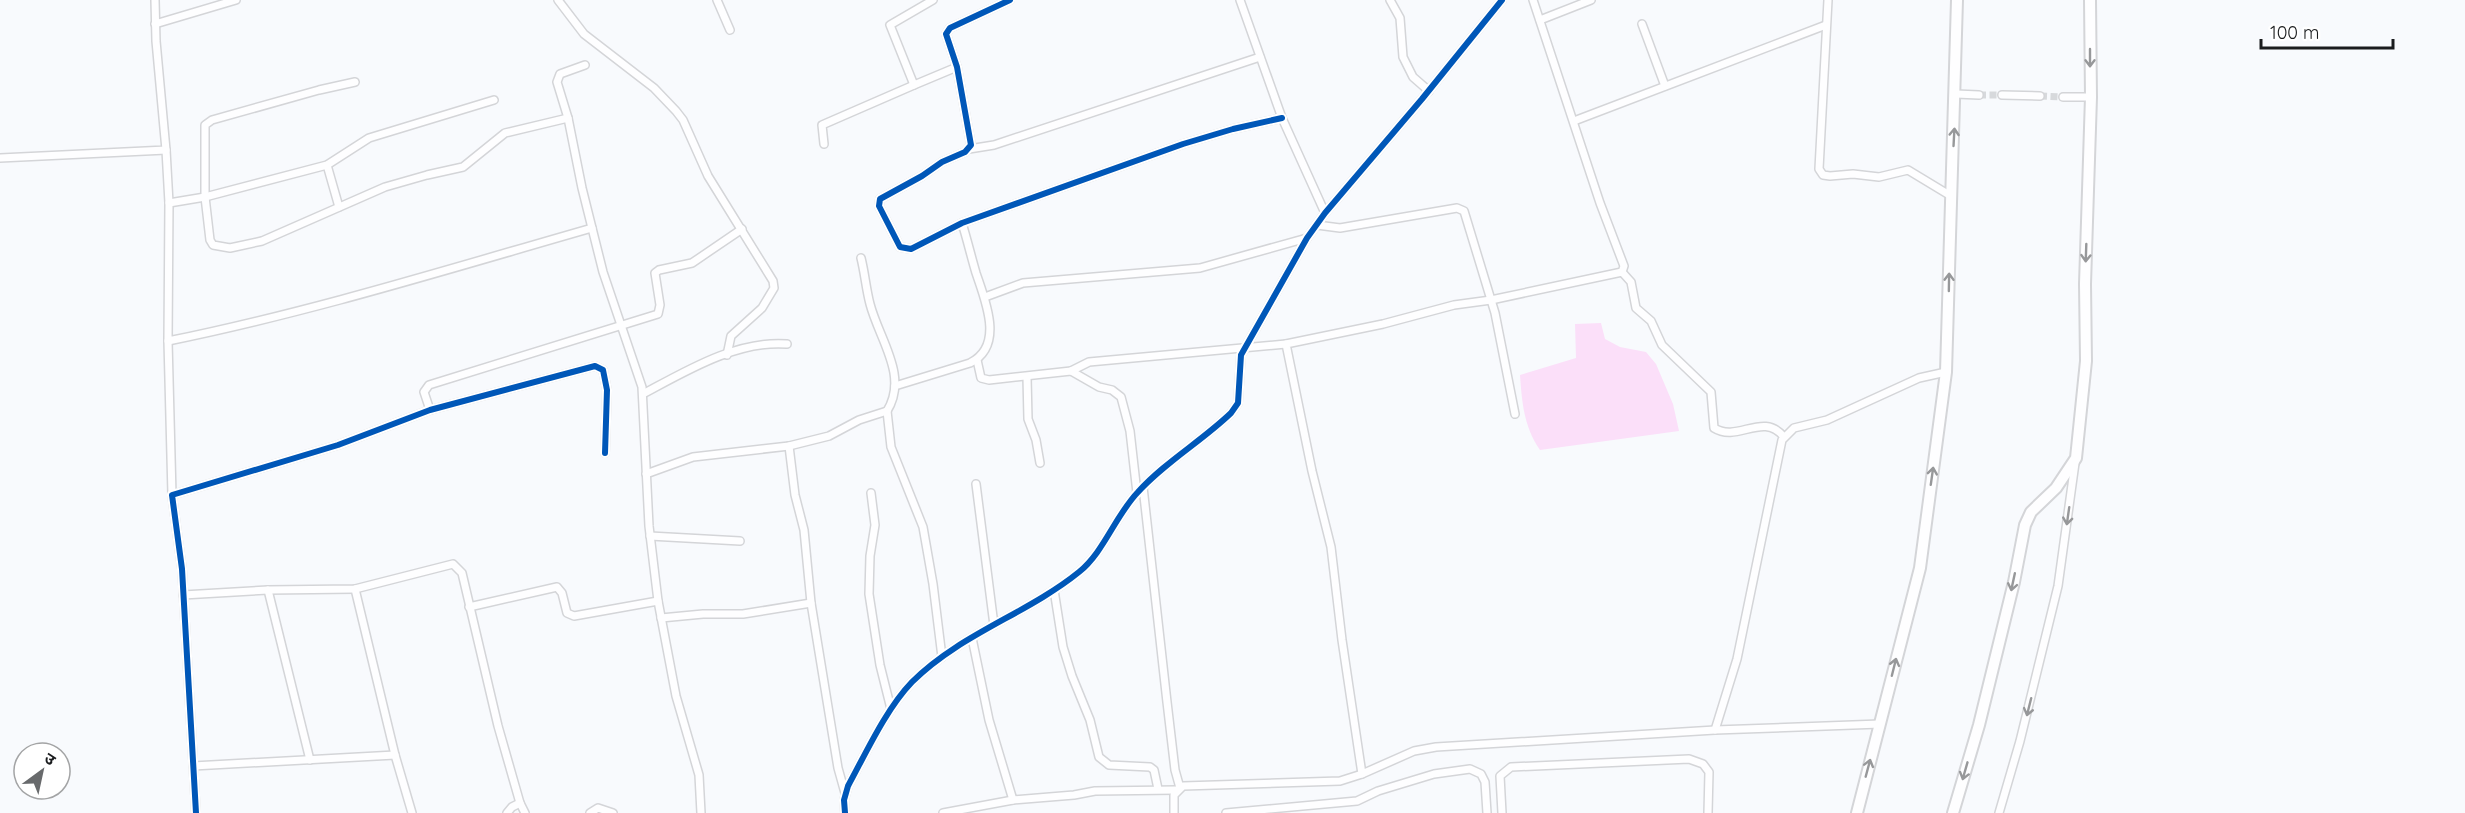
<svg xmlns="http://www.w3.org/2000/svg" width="2465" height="813" font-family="Quicksand,'Noto Sans Devanagari',sans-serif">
<rect width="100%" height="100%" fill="#f8fafd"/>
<path fill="#fbdff9" d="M1601 323 1605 339 1620 347 1646 352 1656 364 1673 404 1679 431 1540 450C1524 427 1522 403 1520 375L1576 358 1575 324Z"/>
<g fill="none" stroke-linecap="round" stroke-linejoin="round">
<g stroke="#d7d9dc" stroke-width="7" stroke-dasharray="7 3.5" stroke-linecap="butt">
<path d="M1979 95H2002"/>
<path d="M2040 96 2063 97"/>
</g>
<defs>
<g id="street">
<path d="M558 0 584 34 654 88 676 111 683 120 708 176 773 281 774 288 762 308 731 336 727 355"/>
<path d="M717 0 730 30"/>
<path d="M933 0 890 25 914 85 957 67"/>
<path d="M1010 0 950 28 946 34 957 67 971 145 965 152 942 162 922 176 880 199 879 206 900 247 911 249 962 223 1183 144 1233 129 1282 118"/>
<path d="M1240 0 1282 118 1325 213"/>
<path d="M1390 0 1400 18 1403 57 1413 77 1429 91"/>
<path d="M1828 0 1819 169 1823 175 1830 176 1853 174 1879 177 1908 170 1951 196"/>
<path d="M1540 20 1591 0"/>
<path d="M155 24 236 0"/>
<path d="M1642 24 1665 86"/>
<path d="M585 65 560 74 557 82 568 118 582 188 603 272 642 387 649 526 658 601 676 696 699 775 701 813"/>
<path d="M355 82 319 90 212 120 205 125V197L210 240 213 245 230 248 262 241 385 187 427 175 463 167 505 133 568 118"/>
<path d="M1956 94 1979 95"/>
<path d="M2002 95 2040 96"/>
<path d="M2063 97H2091"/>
<path d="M1574 121 1826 25"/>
<path d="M824 144 822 125 914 85"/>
<path d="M969 149 994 145 1260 57"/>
<path d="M166 150 169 203 168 341C311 312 452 268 592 228"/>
<path d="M0 158 166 150 156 41 155 0"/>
<path d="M327 165 339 207"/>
<path d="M169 203 205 197 327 165 369 138 494 100"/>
<path d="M1317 225 1340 228 1457 208 1464 211 1495 313 1515 414"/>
<path d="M1622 272 1631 282 1636 308 1651 321 1662 345 1711 392 1714 428C1738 443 1763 411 1784 437"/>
<path d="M985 297 1023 283 1200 268 1307 238"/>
<path d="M168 341 172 495"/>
<path d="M977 360 981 378 989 380 1071 371 1089 362 1286 344"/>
<path d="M1071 371 1099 387 1112 390 1121 397 1130 431 1137 493"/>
<path d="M1027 377 1028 419 1036 440 1040 463"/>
<path d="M895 386 970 363C1005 346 985 300 976 273 971 256 967 239 962 223"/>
<path d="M643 394C686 371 737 340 787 344"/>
<path d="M430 410 424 392 429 385 658 314 660 305 655 273 659 270 692 263 742 229"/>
<path d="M887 411 891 447 923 527 933 584 942 657"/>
<path d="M789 446 795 495 804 530 811 603 838 768 845 793"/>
<path d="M646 474 693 457 789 446 829 436 859 420 887 411C909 376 879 339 870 304 866 289 865 274 861 258"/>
<path d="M976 484 994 625"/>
<path d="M1143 487 1167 702 1175 770 1180 788"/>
<path d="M871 493 875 525 870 556 869 594 880 665 891 709"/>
<path d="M650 536 740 541"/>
<path d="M355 589 395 755 412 813"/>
<path d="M268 590 310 760"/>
<path d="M1054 590 1063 647 1072 676 1090 720 1099 757 1109 765 1150 767 1154 770 1158 789"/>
<path d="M183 595 268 590 355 589 453 564 462 573 498 726 520 803 525 813"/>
<path d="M469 607 557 587 562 593 567 613 574 616 658 601"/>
<path d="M661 618 703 614H743L811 603"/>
<path d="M972 638 989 720 1013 800"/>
<path d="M1715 730 1737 659 1782 440 1794 428 1827 420 1919 378 1946 372"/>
<path d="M193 766 395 755"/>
<path d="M1362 774 1342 640 1331 547 1312 471 1286 344 1383 324 1454 305 1491 300 1622 272 1624 266 1600 203 1533 0"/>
<path d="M196 813 182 569 172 495 338 445 430 410 595 366 603 370 607 390 605 453"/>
<path d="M507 813 512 807 520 803"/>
<path d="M590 813 598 808 613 813"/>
<path d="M845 813 844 800 848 786C866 753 886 709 912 682 960 634 1027 614 1079 572 1104 552 1115 516 1138 492 1165 462 1202 441 1231 413L1238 403 1241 355 1307 238 1325 213 1422 99 1502 0"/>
<path d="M943 813 1013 800 1074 795 1095 791 1177 790"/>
<path d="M1174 813V795L1183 786 1340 781 1362 774 1414 751 1436 747 1715 730 1880 724"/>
<path d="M1226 813 1357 801 1378 791 1434 774 1470 769 1481 774 1485 782 1487 813"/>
<path d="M1502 813 1500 776 1511 767 1689 759 1703 764 1709 772 1708 813"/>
<path d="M1999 813 2020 741 2058 586 2075 463"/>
</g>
<g id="secondary">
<path d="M1857 813 1920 568 1946 372 1957 0"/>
<path d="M1953 813 1979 725 2014 582 2025 525 2031 512 2056 488 2076 458 2086 361 2085 284 2091 97 2090 0"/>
</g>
</defs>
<use href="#street" stroke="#d4d5d8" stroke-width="10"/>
<use href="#secondary" stroke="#d4d5d8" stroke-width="14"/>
<use href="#street" stroke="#fefeff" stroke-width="7"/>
<use href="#secondary" stroke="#fefeff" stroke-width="10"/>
<defs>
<g id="cycleway">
<path d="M1010 0 950 28 946 34 957 67 971 145 965 152 942 162 922 176 880 199 879 206 900 247 911 249 962 223 1183 144 1233 129 1282 118"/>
<path d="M196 813 182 569 172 495 338 445 430 410 595 366 603 370 607 390 605 453"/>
<path d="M845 813 844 800 848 786C866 753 886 709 912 682 960 634 1027 614 1079 572 1104 552 1115 516 1138 492 1165 462 1202 441 1231 413L1238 403 1241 355 1307 238 1325 213 1422 99 1502 0"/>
</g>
</defs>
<use href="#cycleway" stroke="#fff" stroke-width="10"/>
<use href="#cycleway" stroke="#0057b8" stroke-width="6"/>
</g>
<defs><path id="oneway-shaft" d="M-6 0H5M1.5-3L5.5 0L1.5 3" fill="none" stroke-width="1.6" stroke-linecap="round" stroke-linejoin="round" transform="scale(1.5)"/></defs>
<g stroke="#97989a">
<use href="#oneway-shaft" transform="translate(2090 58) rotate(90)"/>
<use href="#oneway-shaft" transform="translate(1954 137) rotate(-87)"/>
<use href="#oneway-shaft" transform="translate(2086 253) rotate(92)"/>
<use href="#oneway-shaft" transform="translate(1949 282) rotate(-89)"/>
<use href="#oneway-shaft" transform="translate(1932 476) rotate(-82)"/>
<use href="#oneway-shaft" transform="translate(2068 516) rotate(98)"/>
<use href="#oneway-shaft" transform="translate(2013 582) rotate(102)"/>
<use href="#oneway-shaft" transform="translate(1894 667) rotate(-76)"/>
<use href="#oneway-shaft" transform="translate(2029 707) rotate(104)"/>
<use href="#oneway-shaft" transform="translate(1868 768) rotate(-75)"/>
<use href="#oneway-shaft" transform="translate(1965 771) rotate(106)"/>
</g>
<g transform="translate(42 771) rotate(33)"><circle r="28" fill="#ffffff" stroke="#a3a4a5" stroke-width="1.5"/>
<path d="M0-4.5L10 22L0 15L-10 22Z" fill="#686a6c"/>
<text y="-9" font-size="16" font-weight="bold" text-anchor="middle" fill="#1a1c1e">उ</text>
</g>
<path d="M2261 39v9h132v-9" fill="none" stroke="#1a1c1e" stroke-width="3"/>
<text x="2270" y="39" font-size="18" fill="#1a1c1e" stroke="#ffffff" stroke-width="4.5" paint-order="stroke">100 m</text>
</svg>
